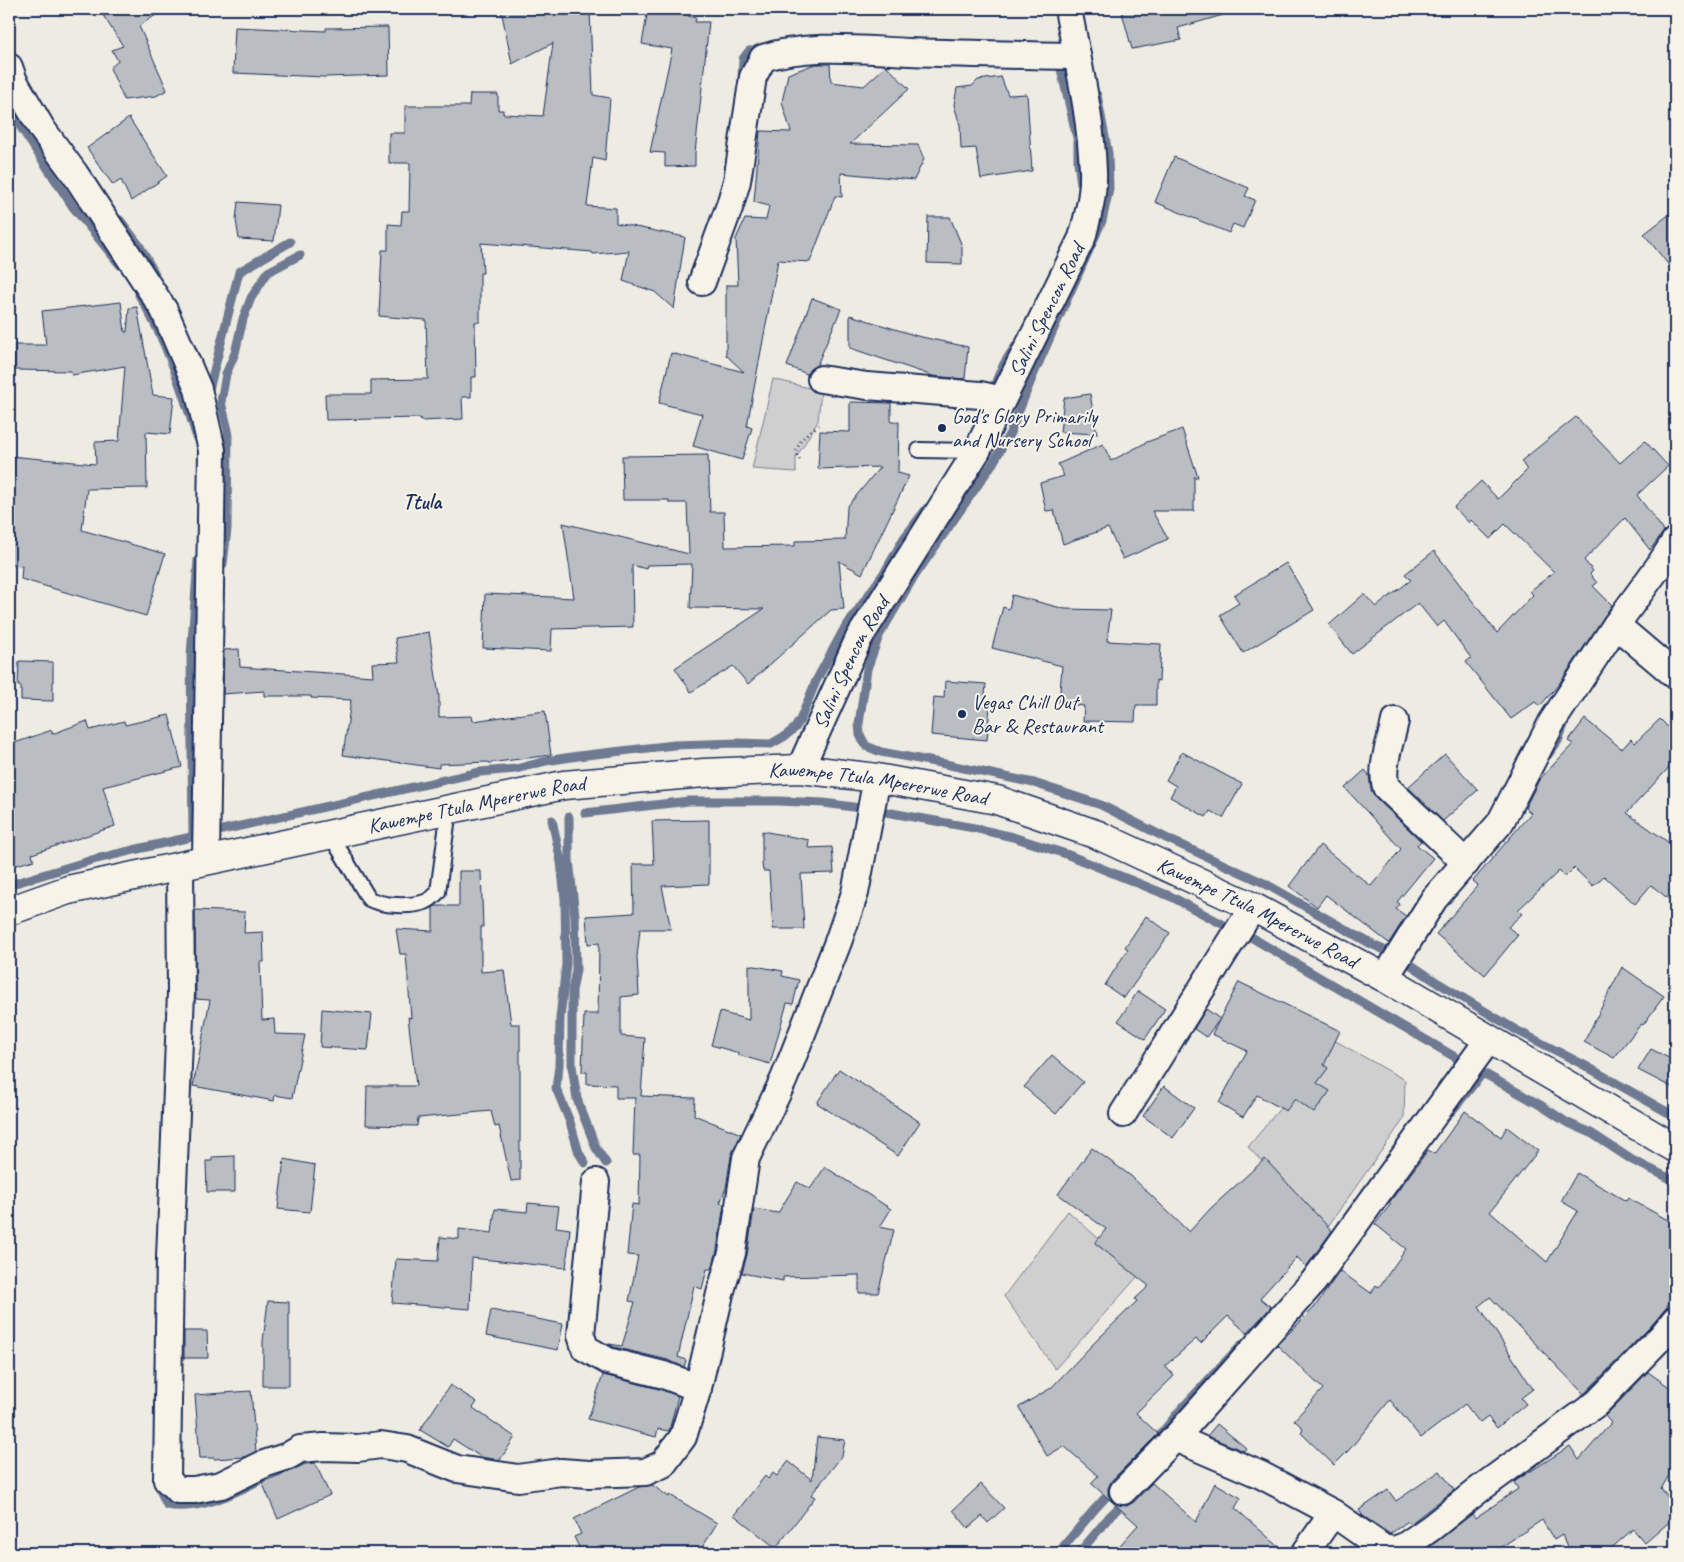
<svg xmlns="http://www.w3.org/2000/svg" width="1684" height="1562" font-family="Caveat,sans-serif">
<rect width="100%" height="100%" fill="#eeebe2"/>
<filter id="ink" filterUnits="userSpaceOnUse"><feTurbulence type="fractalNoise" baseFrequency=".02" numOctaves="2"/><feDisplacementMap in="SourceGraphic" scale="10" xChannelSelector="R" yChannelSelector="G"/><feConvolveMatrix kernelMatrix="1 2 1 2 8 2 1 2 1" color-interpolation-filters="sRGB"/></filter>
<g filter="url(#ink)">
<g fill="#cfcfcf" stroke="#757f96">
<path d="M773 379 821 391 818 421 796 458V472L752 469Z"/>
<path d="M1334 1040 1405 1080 1404 1119 1326 1229 1248 1147 1315 1066Z"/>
<path d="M1068 1211 1139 1275 1055 1369 1004 1296Z"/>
</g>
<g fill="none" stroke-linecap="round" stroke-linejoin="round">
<g stroke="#6e7992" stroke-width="9">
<path d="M9 48 15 64"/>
<path d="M1054 63 1060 65 1078 142V162L1081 184"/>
<path d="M742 79 743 59 749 51 764 50"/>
<path d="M1097 95 1108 153 1109 189 1102 221 1032 378 1010 433 993 463 912 580 879 636 867 669 859 724 860 735 866 746 881 752 945 764 1034 783 1101 805 1168 839 1264 883 1373 945 1391 953 1394 948"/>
<path d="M9 109 73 207 120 265"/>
<path d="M120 220 139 245 155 274"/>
<path d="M139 295C166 339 182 390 197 438"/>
<path d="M209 390 239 272 290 242"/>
<path d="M991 396C998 374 1004 361 1018 343"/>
<path d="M223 564 227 529 228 430 221 402 226 374 235 353 243 319 251 298 268 272 300 255"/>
<path d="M1548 755 1558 741 1564 725"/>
<path d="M585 813 689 801H779L824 803 875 810 974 828 1013 837 1066 854 1172 897 1224 925 1239 930 1460 1060 1542 1106 1566 1122 1591 1133 1632 1160 1675 1181"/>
<path d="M569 817V859L575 916 576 970 572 991V1066L577 1099 596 1148 606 1163"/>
<path d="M552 820 561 862 565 899 566 964 560 1018 559 1066 556 1088 570 1122 579 1153 585 1163"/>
<path d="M193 836 191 655 198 560"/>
<path d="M9 885 92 860 142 848 480 772 516 769 546 761 578 756 674 745 737 743 771 744 785 736 795 728 800 720 816 681 843 631 886 570 904 538 927 508"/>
<path d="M1407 956 1404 960 1435 981 1516 1030 1584 1065 1674 1116"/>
<path d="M1451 1112 1483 1073"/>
<path d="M1150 1447 1182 1408 1241 1345"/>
<path d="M161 1483V1492L167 1505C198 1511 231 1495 258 1481"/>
<path d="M1058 1553 1094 1510 1117 1485"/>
<path d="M1079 1553 1110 1516 1131 1496"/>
</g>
</g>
<g fill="#babdc2" stroke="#1b2f5e">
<path d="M99 9H165L139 26 167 90 156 96 124 100 110 68 118 61 112 50 123 46Z"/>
<path d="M501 9H590L593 95 610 98 605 161 593 158 587 206 616 208V223L685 237 674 309 655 292 623 281 629 251 593 254 592 252 481 243 483 273H480V322H475L476 377H471V397H462L463 419 421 421 420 418 326 420 325 394H371V380L428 379 426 320 379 316 382 250H388V224L401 225 402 211H409L410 163H389V133H405V106H469L470 94H498V110H503V114L543 116 553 43 512 64Z"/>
<path d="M648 9H689L688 16 696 18 695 22H709L695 153V166L665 167V153L650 152 672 49 642 44Z"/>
<path d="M1121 9H1222L1223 15 1178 28 1181 40 1132 49Z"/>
<path d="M235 27 326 31V28L388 27 389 75 324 77 233 73Z"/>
<path d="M815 64H830L831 82 864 86 886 66H887L909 89 850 144 918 145 924 159 914 180 841 173 842 197 835 196 810 262 778 260 747 426 752 428 742 460 693 446 702 414 659 403 671 353 744 372 726 355V285H738L736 239 745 219 766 220 769 206 754 202 760 131 791 132 782 102 788 74Z"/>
<path d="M1001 77 1008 95 1027 94 1032 171 981 179 976 148 961 149 960 125 954 105 957 88 972 86 978 80Z"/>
<path d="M129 118 167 176 131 201 121 180 113 185 87 148Z"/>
<path d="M1174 157 1249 188 1245 196 1255 200 1243 228 1233 224 1229 233 1155 202Z"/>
<path d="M238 202 278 205 274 241 239 239 236 220Z"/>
<path d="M1675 210V273L1644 234Z"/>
<path d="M928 217H950L962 246V264L927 263Z"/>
<path d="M812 298 841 309 817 365 810 369 807 374 787 366Z"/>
<path d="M121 302 125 332H127L129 308 137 307 153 395 174 397 170 434 146 432 147 488 87 489 82 530 165 554 146 616 21 579 22 566 9 565V456L96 464 95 442 119 441 125 366 72 375 71 371 15 370V345H46L42 311Z"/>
<path d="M850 315 917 336 968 347 965 379 933 376 850 348Z"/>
<path d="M1090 394 1097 434 1060 432 1064 398Z"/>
<path d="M850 402 891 403V422H899L898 473 909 476 862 574 839 561 844 609 831 610 748 684 733 666 691 692 675 668 764 609 690 608 692 564 647 565 646 569 632 565 633 627 552 629 551 651 483 648 485 594 574 598 563 523 689 554 687 503H669V500H623L622 456 708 455 710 512H724L725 547 795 546V541L845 540 847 507 880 467 818 469 820 431 850 432Z"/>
<path d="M1576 417 1620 463 1645 441 1668 466 1637 495 1664 531 1650 550 1625 518 1584 560 1593 571 1590 574 1597 583 1593 586 1612 605 1559 684 1540 706 1535 702 1511 719 1466 662 1471 658 1444 621 1437 627 1418 603 1352 654 1329 625 1364 594 1376 607 1411 580 1405 574 1434 551 1497 633 1533 595 1530 591 1554 572 1505 524 1490 539 1471 520 1469 523 1454 507 1481 481 1498 499 1527 470 1521 461Z"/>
<path d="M1182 429 1198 477H1194V511H1152L1168 539 1123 559 1108 528 1063 544 1054 510 1046 511 1040 483 1064 476 1058 464 1103 444 1111 461 1147 442Z"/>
<path d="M1286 563 1314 610 1243 653 1220 615 1239 603 1234 595Z"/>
<path d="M1012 595 1065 609 1111 610 1107 641 1161 644 1159 681 1156 680V705H1136L1135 722 1083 721 1084 706 1059 704 1062 666 992 648 1003 607 1009 609Z"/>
<path d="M429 632 439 696V717L472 716 473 721 545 711 551 755 489 763 488 762 439 764V768L343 755 351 700 311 698V696H264V691L223 694 224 650 239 649 240 667 373 676 372 663 399 662 395 638Z"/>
<path d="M19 661 53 662V701L21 700V686H18Z"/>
<path d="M945 681 986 684 984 706H990L987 740 931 735 934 697 944 698Z"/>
<path d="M169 715 182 767 103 787 115 826 32 854 34 860 9 867V745L52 730V734L87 721 90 730 124 721 125 725Z"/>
<path d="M1585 719 1622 749 1631 739 1635 743 1660 719 1675 734V761L1627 813 1675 847V904L1651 885 1635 904 1604 876 1593 886 1574 868 1565 877 1559 871 1518 910 1522 914 1508 927 1518 935 1485 975 1436 934 1478 885 1473 881 1531 813 1525 808 1539 780 1573 744 1568 741Z"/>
<path d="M1182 752 1242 784 1223 818 1210 811 1206 817 1170 797 1176 786 1166 780Z"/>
<path d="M1445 754 1478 790 1443 821 1408 787Z"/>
<path d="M1365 770 1369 775 1371 790 1375 797 1421 841 1417 845 1433 858 1397 902 1400 904 1396 909 1406 916 1389 943 1326 895 1317 907 1289 886 1320 845 1371 886 1401 849 1345 788Z"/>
<path d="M709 820V884L662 886 671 929H640L637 957 639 995 621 997V1036L645 1038 641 1096 695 1098 694 1115 741 1134 731 1156 726 1188 720 1203 724 1204 717 1250 712 1269H707L702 1289 694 1286 678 1357 686 1360 684 1367 668 1360 614 1347 609 1344 622 1346 635 1302 629 1301 638 1256 627 1255 632 1204 639 1205 640 1155H633L635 1098H616V1085L587 1084V1072H582L584 1014H598L599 943 588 944 586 916 634 913 633 864H654L652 821Z"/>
<path d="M762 831 809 840 808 848 832 847 834 873 801 874 804 929H773L769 871H763L762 864Z"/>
<path d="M459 871H481L483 927H481V972L504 970 511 1024H520V1180L511 1181 499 1126 495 1127 491 1111 418 1118 417 1126 366 1125 367 1086H416L408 1017 411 1018 406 954H400L396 929 433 931V908L435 906H459Z"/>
<path d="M195 910 245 912 244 933 263 932 264 962H260L262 1020 274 1019 275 1034 305 1035 292 1098 275 1095 274 1101 193 1086 210 1000 196 999Z"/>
<path d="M1146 916 1170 933 1124 998 1105 985 1128 949 1125 947Z"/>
<path d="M749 965 783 971 782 976 799 980 793 1004 787 1003 770 1064 738 1055 739 1053 711 1045 720 1012 749 1020Z"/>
<path d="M1622 967 1664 996 1643 1025 1641 1024 1614 1058 1584 1042Z"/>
<path d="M1239 982 1340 1031 1324 1065 1328 1068 1317 1083 1330 1091 1314 1113 1295 1099 1286 1111 1257 1095 1243 1117 1219 1103 1247 1051 1212 1034Z"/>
<path d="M1138 991 1165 1009 1145 1039 1118 1021Z"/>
<path d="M322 1009 372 1014 368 1050 320 1047Z"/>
<path d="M1206 1009 1220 1019 1206 1037 1194 1029Z"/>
<path d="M1651 1049 1675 1061V1089L1638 1070Z"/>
<path d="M1052 1055 1083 1082 1056 1114 1024 1087Z"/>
<path d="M839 1069 920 1122 898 1156 817 1103Z"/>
<path d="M1164 1086 1194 1108 1173 1138 1143 1116Z"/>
<path d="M1465 1111 1501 1137 1507 1127 1538 1151 1490 1212 1547 1262 1578 1211 1561 1201 1577 1173 1626 1201 1628 1198 1675 1224V1288L1666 1309 1651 1326 1584 1394 1490 1297 1479 1306 1533 1389 1521 1398 1526 1404 1497 1428 1488 1417 1480 1423 1465 1404 1421 1438 1390 1400 1349 1450 1334 1465 1301 1433 1303 1428 1294 1420 1323 1389 1277 1345 1314 1308 1340 1271 1371 1293 1376 1285 1379 1287 1406 1249 1375 1224 1391 1204 1389 1203 1428 1150 1434 1154Z"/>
<path d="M1092 1148 1131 1176 1189 1232 1211 1208 1265 1159 1332 1231 1306 1267 1297 1257 1260 1298 1271 1307 1247 1333 1228 1316 1201 1343 1196 1339 1165 1366 1174 1376 1136 1413 1158 1434 1112 1480 1108 1488V1495L1112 1501 1119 1505 1127 1506 1134 1502 1152 1483 1196 1522 1215 1483 1241 1498 1235 1508 1286 1553H1113L1138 1525 1091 1483 1098 1476 1064 1446 1047 1456 1019 1407 1051 1388 1092 1345 1137 1301 1135 1299 1149 1286 1095 1243 1106 1229 1058 1194Z"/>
<path d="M235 1156V1192H207L206 1161H212V1157Z"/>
<path d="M284 1159 315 1165 310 1212 278 1209Z"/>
<path d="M825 1167 891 1209 880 1227 894 1230 878 1293H859V1275L783 1277V1281L742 1273 747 1255 754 1209 778 1213 797 1182 810 1189Z"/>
<path d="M528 1203 559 1206 556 1227 570 1229 566 1268 472 1258 470 1309 392 1303 396 1259 438 1261 440 1237 459 1239V1229L492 1233 495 1209 527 1212Z"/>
<path d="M268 1301 289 1302V1386H263V1341Z"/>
<path d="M491 1310 563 1324 558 1350 486 1336Z"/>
<path d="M184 1331H207L208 1358H184Z"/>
<path d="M1648 1372 1675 1391V1465L1661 1489 1675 1505V1517L1645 1543 1633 1529 1606 1553H1570L1562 1535 1554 1540 1542 1520 1492 1553H1435L1431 1546 1472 1514 1475 1518 1518 1489 1514 1482 1520 1478 1570 1446 1579 1460 1611 1423 1605 1416Z"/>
<path d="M603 1375 659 1389 678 1396 669 1431 658 1429 656 1437 588 1419Z"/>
<path d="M450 1385 477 1402 473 1408 515 1437 500 1460 481 1457 453 1439 448 1447 420 1430Z"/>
<path d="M251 1391 256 1451 244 1457 214 1459V1458H200L195 1395Z"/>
<path d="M1217 1424 1246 1448 1244 1451 1207 1436Z"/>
<path d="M817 1437 845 1440 842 1456 811 1495 815 1497 776 1548 734 1515 765 1476 768 1479 773 1473 777 1476 788 1461 812 1480Z"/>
<path d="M315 1463 330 1495 278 1519 262 1482 293 1470 305 1464Z"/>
<path d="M1440 1471 1454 1490 1410 1524 1408 1521 1390 1534 1363 1516 1359 1510 1388 1490 1396 1501Z"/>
<path d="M981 1484 1004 1508 988 1523 982 1516 968 1528 953 1510Z"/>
<path d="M652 1485 669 1497 670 1495 717 1523 699 1553H582L574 1537 581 1534 574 1519 639 1487Z"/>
</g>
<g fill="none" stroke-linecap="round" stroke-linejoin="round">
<defs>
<g id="lane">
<path d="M919 450 977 451"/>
<path d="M330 834 369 899C383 906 410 907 425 902 431 900 434 896 438 892L449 809"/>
</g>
<g id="street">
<path d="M9 67 14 81 42 129 75 174 164 310 198 389 212 450 206 861"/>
<path d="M702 282 730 205 737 181 753 77 763 58C809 43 862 50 910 52 966 54 1021 55 1077 56"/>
<path d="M821 379 867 386 980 395 1002 400"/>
<path d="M1616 625 1675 675"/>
<path d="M1395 721C1391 741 1380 767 1386 787L1466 863"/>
<path id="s1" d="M800 769 859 638 977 451 1082 238C1088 216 1094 194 1093 171 1091 116 1078 62 1068 9"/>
<path d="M180 866 181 993 170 1257 167 1480 178 1490H194L221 1485 264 1464 288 1456 300 1449 324 1447 358 1448 381 1445 407 1449 457 1469 518 1478 561 1472 589 1474 645 1472 663 1464 683 1437 698 1388 720 1294 732 1253 746 1158 784 1079 838 942 855 893 877 778"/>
<path d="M1385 978 1434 899 1500 823 1552 722 1616 625 1659 566 1675 541"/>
<path d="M1123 1114 1253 907"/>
<path d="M596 1182 581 1335 585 1348 608 1361 664 1375 698 1388"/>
<path d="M1175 1438 1261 1475 1333 1513 1383 1548 1394 1550 1405 1546 1432 1527 1481 1488 1597 1403 1662 1336 1675 1320"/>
<path d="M1123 1491 1175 1438 1314 1281 1489 1039"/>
<path d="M1305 1553 1333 1513"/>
</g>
<g id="secondary">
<path id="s2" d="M9 911 68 890 564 785 704 773 800 769 877 778 997 800 1098 835 1253 907 1385 978 1675 1148"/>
</g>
</defs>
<use href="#lane" stroke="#1b2f5e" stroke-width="18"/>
<use href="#street" stroke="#1b2f5e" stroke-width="30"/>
<use href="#secondary" stroke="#1b2f5e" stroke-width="31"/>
<path stroke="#1b2f5e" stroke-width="3" stroke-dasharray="1 4" stroke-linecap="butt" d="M800 460 796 454C799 439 807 433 819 425"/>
<use href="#lane" stroke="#f7f3e8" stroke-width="14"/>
<use href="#street" stroke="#f7f3e8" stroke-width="26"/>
<use href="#secondary" stroke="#f7f3e8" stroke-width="28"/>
</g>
</g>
<g fill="#1b2f5e" stroke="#f7f3e8" stroke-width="2">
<circle cx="942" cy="428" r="5"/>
<circle cx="962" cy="714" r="5"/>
</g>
<g text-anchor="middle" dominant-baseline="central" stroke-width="4" stroke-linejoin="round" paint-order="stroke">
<g font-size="21" fill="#1b2f5e" stroke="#f7f3e8">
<text stroke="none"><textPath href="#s1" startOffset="522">Salini Spencon Road</textPath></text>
<text stroke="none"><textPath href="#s1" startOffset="118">Salini Spencon Road</textPath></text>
<text stroke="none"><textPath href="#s2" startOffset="885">Kawempe Ttula Mpererwe Road</textPath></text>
<text stroke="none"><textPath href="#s2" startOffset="480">Kawempe Ttula Mpererwe Road</textPath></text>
<text stroke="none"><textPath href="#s2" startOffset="1290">Kawempe Ttula Mpererwe Road</textPath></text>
</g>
<g font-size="21" fill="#1b2f5e" stroke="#f7f3e8" text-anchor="start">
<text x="952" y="416">God's Glory Primarily<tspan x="952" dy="24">and Nursery School</tspan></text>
<text x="972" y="702">Vegas Chill Out<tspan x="972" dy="24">Bar &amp; Restaurant</tspan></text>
</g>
<g font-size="22" font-weight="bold" fill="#1b2f5e" stroke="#f7f3e8">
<text x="422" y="502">Ttula</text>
</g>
</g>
<rect width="1684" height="1562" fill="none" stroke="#f7f3e8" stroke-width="30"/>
<rect x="15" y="15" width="1654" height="1532" fill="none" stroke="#1b2f5e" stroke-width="2" filter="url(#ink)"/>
</svg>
